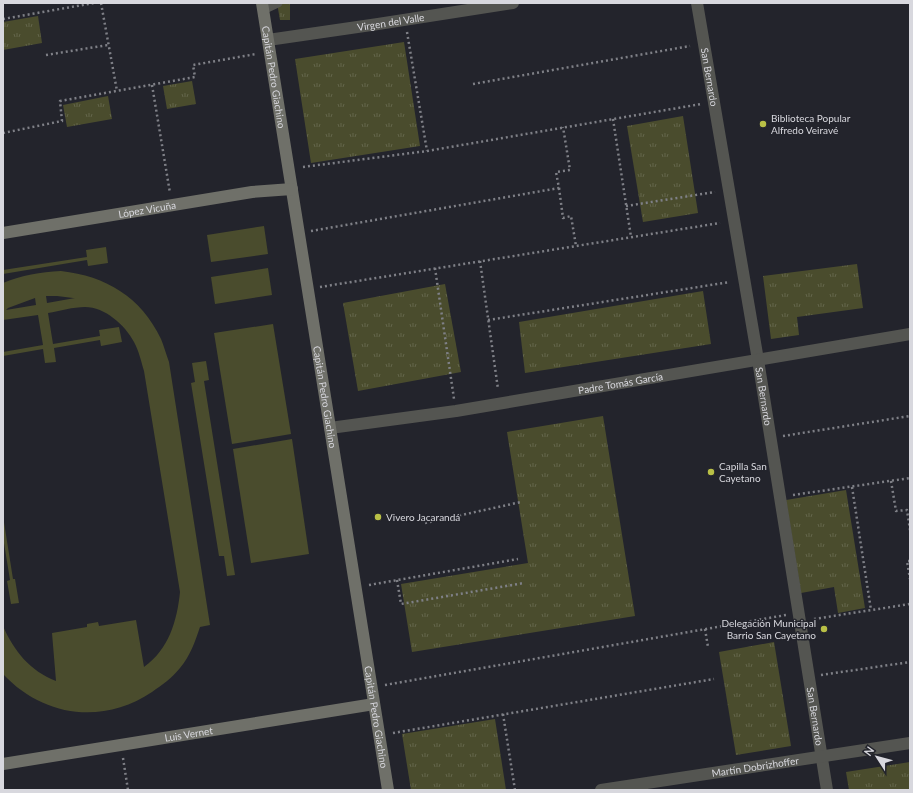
<svg xmlns="http://www.w3.org/2000/svg" width="913" height="793" font-family="Lato,sans-serif">
<defs>
<pattern id="park-tufts" width="24" height="20" patternUnits="userSpaceOnUse"><rect width="24" height="20" fill="#4a4c2d"/><path d="M3 7l-1-3M5 7V3M7 7l1-3M15 17l-1-3M17 17v-4M19 17l1-3" fill="none" stroke="#63654b"/></pattern>
</defs>
<rect width="100%" height="100%" fill="#23242c"/>
<g fill="#4a4c2d" fill-rule="evenodd">
<path d="M264 226 268 254 211 262 207 235Z"/>
<path d="M106 247 108 263 88 266 87 260 3 274V270L87 257 86 250Z"/>
<path d="M268 268 272 295 215 304 211 277Z"/>
<path d="M61 271C106 276 141 297 161 339 164 346 166 354 169 362L210 625 200 627C195 642 190 656 180 668 172 678 162 685 152 692 103 725 43 717 3 674V626C14 651 30 671 56 681L52 633 87 627V624L98 622 99 626 136 620 144 667C169 649 177 621 180 592L144 371C141 361 139 351 134 342 125 325 105 307 85 307 73 307 60 311 48 313L53 344 100 336 99 330 119 327 122 342 101 346 100 340 54 348 56 362 45 363 43 349 3 356V352L43 345 38 315 3 320V283C22 275 40 272 61 271ZM57 296 73 298H75L47 303 46 296ZM35 298 36 305 6 310 8 308Z"/>
<path d="M273 324 291 434 232 444 214 333Z"/>
<path d="M206 361 209 380 204 381 235 575 227 576 224 556H219L191 383 195 382 192 363Z"/>
<path d="M292 439 309 554 251 563 233 449Z"/>
<path d="M3 516 13 579H15L19 603 11 604 7 581 10 580 3 537Z"/>
</g>
<g fill="url(#park-tufts)">
<path d="M277 3H296L290 4V20H280Z"/>
<path d="M38 16 42 43 3 50V22Z"/>
<path d="M404 42 420 146 311 163 295 59Z"/>
<path d="M192 81 196 104 167 109 163 86Z"/>
<path d="M108 96 112 119 67 127 63 105Z"/>
<path d="M683 116 698 213 643 222 627 126Z"/>
<path d="M857 264 863 308 797 317 799 335 771 339 763 276Z"/>
<path d="M445 284 461 372 358 391 343 303Z"/>
<path d="M703 291 711 344 525 373 519 322Z"/>
<path d="M603 416 635 616 412 652 401 584 528 563 507 432Z"/>
<path d="M846 490 865 608 838 613 834 587 801 593 786 500Z"/>
<path d="M774 642 791 746 736 755 719 652Z"/>
<path d="M495 719 506 790H411L402 734Z"/>
<path d="M910 762V790H849L846 772Z"/>
</g>
<g fill="none" stroke-linecap="round" stroke-linejoin="round">
<g stroke="#7f8087" stroke-width="2.5" stroke-dasharray="2 3" stroke-linecap="butt">
<path d="M101 3 117 91"/>
<path d="M3 19 94 3"/>
<path d="M407 32 427 151"/>
<path d="M46 55 108 45"/>
<path d="M473 84 690 46"/>
<path d="M152 85 170 193"/>
<path d="M613 119 631 237"/>
<path d="M3 133 62 121 60 101 195 77 193 65 256 54"/>
<path d="M303 167 427 151 701 104"/>
<path d="M559 188 563 218 571 216 576 246"/>
<path d="M626 206 715 192"/>
<path d="M311 231 559 188 556 172 570 170 563 127"/>
<path d="M480 261 498 389"/>
<path d="M435 268 454 399"/>
<path d="M320 287 720 223"/>
<path d="M488 320 730 282"/>
<path d="M783 436 910 416"/>
<path d="M891 481 896 511 907 510 910 530"/>
<path d="M852 487 871 610"/>
<path d="M793 495 910 478"/>
<path d="M425 523 521 502"/>
<path d="M910 561H907L910 579"/>
<path d="M397 580 401 604 524 583"/>
<path d="M369 585 518 559"/>
<path d="M814 619 910 604"/>
<path d="M705 629 708 647"/>
<path d="M821 675 910 662"/>
<path d="M385 685 786 615"/>
<path d="M503 714 515 790"/>
<path d="M393 733 714 679"/>
<path d="M123 758 128 790"/>
</g>
<path stroke="#545551" stroke-width="9" d="M263 10 278 3"/>
<g stroke="#545551" stroke-width="12">
<path id="s1" d="M697 3 758 360 827 790"/>
<path id="s2" d="M268 40 378 24 513 3"/>
<path id="s3" d="M330 428 456 411 910 334"/>
<path id="s4" d="M601 790 910 743"/>
</g>
<g stroke="#6f7069" stroke-width="12">
<path id="s5" d="M262 3 388 790"/>
<path id="s6" d="M3 233 252 192 292 189"/>
<path id="s7" d="M3 764 374 704"/>
</g>
</g>
<g fill="#b9c046" stroke="#23242c" stroke-width="1.5">
<circle cx="763" cy="124" r="4"/>
<circle cx="711" cy="472" r="4"/>
<circle cx="378" cy="517" r="4"/>
<circle cx="824" cy="629" r="4"/>
</g>
<g text-anchor="middle" dominant-baseline="central" stroke-width="3" stroke-linejoin="round" paint-order="stroke">
<g font-size="10" fill="#d8d8de" stroke="#23242c">
<text stroke="none"><textPath href="#s2" startOffset="124">Virgen del Valle</textPath></text>
<text stroke="none"><textPath href="#s5" startOffset="75">Capitán Pedro Giachino</textPath></text>
<text stroke="none"><textPath href="#s1" startOffset="75">San Bernardo</textPath></text>
<text stroke="none"><textPath href="#s6" startOffset="146">López Vicuña</textPath></text>
<text stroke="none"><textPath href="#s3" startOffset="294">Padre Tomás García</textPath></text>
<text stroke="none"><textPath href="#s1" startOffset="399">San Bernardo</textPath></text>
<text stroke="none"><textPath href="#s5" startOffset="399">Capitán Pedro Giachino</textPath></text>
<text stroke="none"><textPath href="#s5" startOffset="723">Capitán Pedro Giachino</textPath></text>
<text stroke="none"><textPath href="#s1" startOffset="723">San Bernardo</textPath></text>
<text stroke="none"><textPath href="#s7" startOffset="188">Luis Vernet</textPath></text>
<text stroke="none"><textPath href="#s4" startOffset="156">Martín Dobrizhoffer</textPath></text>
</g>
<g font-size="10" fill="#d8d8de" stroke="#23242c" text-anchor="start">
<text x="771" y="118">Biblioteca Popular<tspan x="771" dy="12">Alfredo Veiravé</tspan></text>
<text x="719" y="466">Capilla San<tspan x="719" dy="12">Cayetano</tspan></text>
<text x="386" y="517">Vivero Jacarandá</text>
<text x="816" y="623" text-anchor="end">Delegación Municipal<tspan x="816" dy="12">Barrio San Cayetano</tspan></text>
</g>
</g>
<rect width="913" height="793" fill="none" stroke="#d8d8de" stroke-width="8"/>
<g transform="translate(877 757) rotate(306)" stroke="#23242c" stroke-width="3" paint-order="stroke">
<path d="M0-3L7 15L0 10L-7 15Z" fill="#d8d8de"/>
<text y="-6" font-size="11" font-weight="bold" text-anchor="middle" fill="#d8d8de">N</text>
</g>
</svg>
